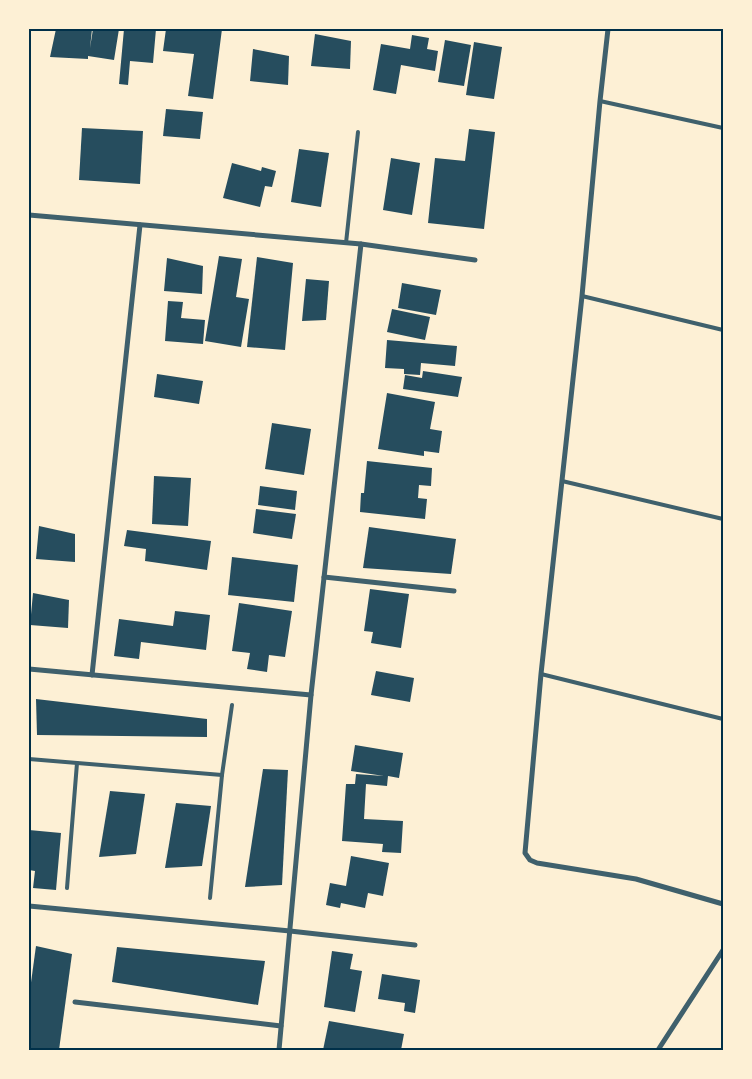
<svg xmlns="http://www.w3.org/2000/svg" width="752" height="1079" font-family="Lora,serif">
<rect width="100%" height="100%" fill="#fdf0d5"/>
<g fill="#264d5e">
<path d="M56 29H92L90 48 93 29H119L114 60 88 56V59L50 57Z"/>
<path d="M124 29H156L153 63 130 61 128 85 119 84Z"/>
<path d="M166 29H222L213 99 188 96 194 54 163 51Z"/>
<path d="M315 34 351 41 350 69 311 66Z"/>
<path d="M412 35 429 38 427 49 438 51 435 71 401 65 396 94 373 90 381 44 410 49Z"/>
<path d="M445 40 471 45 464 86 438 82Z"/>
<path d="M474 42 502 47 494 99 466 95Z"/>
<path d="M253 49 289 56 288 85 250 81Z"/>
<path d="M166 109 203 112 200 139 163 136Z"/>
<path d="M82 128 143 131 140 184 79 180Z"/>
<path d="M469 129 495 132 484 229 428 223 435 158 465 161Z"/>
<path d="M299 149 329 153 321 207 291 202Z"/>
<path d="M391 158 420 163 412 215 383 210Z"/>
<path d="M232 163 261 171 262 167 276 171 272 187 265 186 260 207 223 198Z"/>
<path d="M219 256 242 259 236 297 249 299 241 347 205 341Z"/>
<path d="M257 257 293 263 285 350 247 347Z"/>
<path d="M167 258 203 266 202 294 164 291Z"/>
<path d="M306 279 329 281 326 320 302 321Z"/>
<path d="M402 283 441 290 436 315 398 308Z"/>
<path d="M168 301 183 302 181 318 205 320 203 344 165 341Z"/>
<path d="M392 309 430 317 425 340 387 332Z"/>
<path d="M387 340 457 346 455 366 421 363 420 375 404 374V369L385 368Z"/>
<path d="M423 371 462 377 458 397 403 389 405 375 422 378Z"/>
<path d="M157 374 203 381 199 404 154 397Z"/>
<path d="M387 393 435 402 430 429 442 431 439 453 424 451V456L378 449Z"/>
<path d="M272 423 311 429 304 475 265 469Z"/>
<path d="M367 461 432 468 431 486 419 485 418 498 427 499 425 519 360 512 361 493H364Z"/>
<path d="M154 476 191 478 188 526 152 524Z"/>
<path d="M260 486 297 491 295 510 258 505Z"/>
<path d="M256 509 296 514 292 539 253 533Z"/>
<path d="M39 526 75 534V562L36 559Z"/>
<path d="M369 527 456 539 451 574 363 568Z"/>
<path d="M127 530 211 541 207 570 145 561 146 549 124 546Z"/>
<path d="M232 557 298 565 294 602 228 595Z"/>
<path d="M370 589 409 594 401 648 371 643 373 632 364 631Z"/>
<path d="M33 593 69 600 68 628 30 625Z"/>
<path d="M239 603 292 611 285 657 269 655 267 672 247 669 250 653 232 651Z"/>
<path d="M175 611 210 615 206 650 141 642 139 659 114 656 119 619 173 626Z"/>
<path d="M376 671 414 678 410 702 371 695Z"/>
<path d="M36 699 207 719V737L37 735Z"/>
<path d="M355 745 403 753 399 778 388 776 387 786 366 784 364 819 403 821 401 853 382 852 383 844 342 841 346 784H355L356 774 384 776 351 771Z"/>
<path d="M263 769 288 770 282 885 245 887Z"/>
<path d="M110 791 145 794 136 854 99 857Z"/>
<path d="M176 803 211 806 202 866 165 868Z"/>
<path d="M29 830 61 833 56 890 33 888 35 871 29 870Z"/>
<path d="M351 856 389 863 383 896 368 893 365 908 341 903 340 908 326 905 330 883 346 886Z"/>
<path d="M36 946 72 954 59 1050H29V997Z"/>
<path d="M117 947 265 961 258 1005 112 982Z"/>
<path d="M332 951 353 954 350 969 362 971 355 1012 324 1007Z"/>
<path d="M382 974 420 980 415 1013 404 1011 405 1003 378 999Z"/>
<path d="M329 1021 404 1034 401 1050H323Z"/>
</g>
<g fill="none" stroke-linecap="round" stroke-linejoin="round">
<g stroke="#3f606c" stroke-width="4">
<path d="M600 101 723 128"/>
<path d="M346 243 358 132"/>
<path d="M582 296 723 330"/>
<path d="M562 481 723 519"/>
<path d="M541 674 723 719"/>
<path d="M29 759 222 775"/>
<path d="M67 888 77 763"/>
<path d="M210 898 222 775 232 705"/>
</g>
<g stroke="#3f606c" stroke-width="5">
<path d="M608 29 600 101 582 296 541 674 525 853 530 860 537 863 636 879 723 904"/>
<path d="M29 215 361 244 475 260"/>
<path d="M324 577 454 591"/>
<path d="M29 669 311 695"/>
<path d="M92 675 140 225"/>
<path d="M29 906 290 931 415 945"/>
<path d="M75 1002 281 1026"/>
<path d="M279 1050 311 695 361 244"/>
<path d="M658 1050 723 950"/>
</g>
</g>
<rect width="752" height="1079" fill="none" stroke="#fdf0d5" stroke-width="60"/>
<rect x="30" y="30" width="692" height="1019" fill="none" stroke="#003049" stroke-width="2"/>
</svg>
